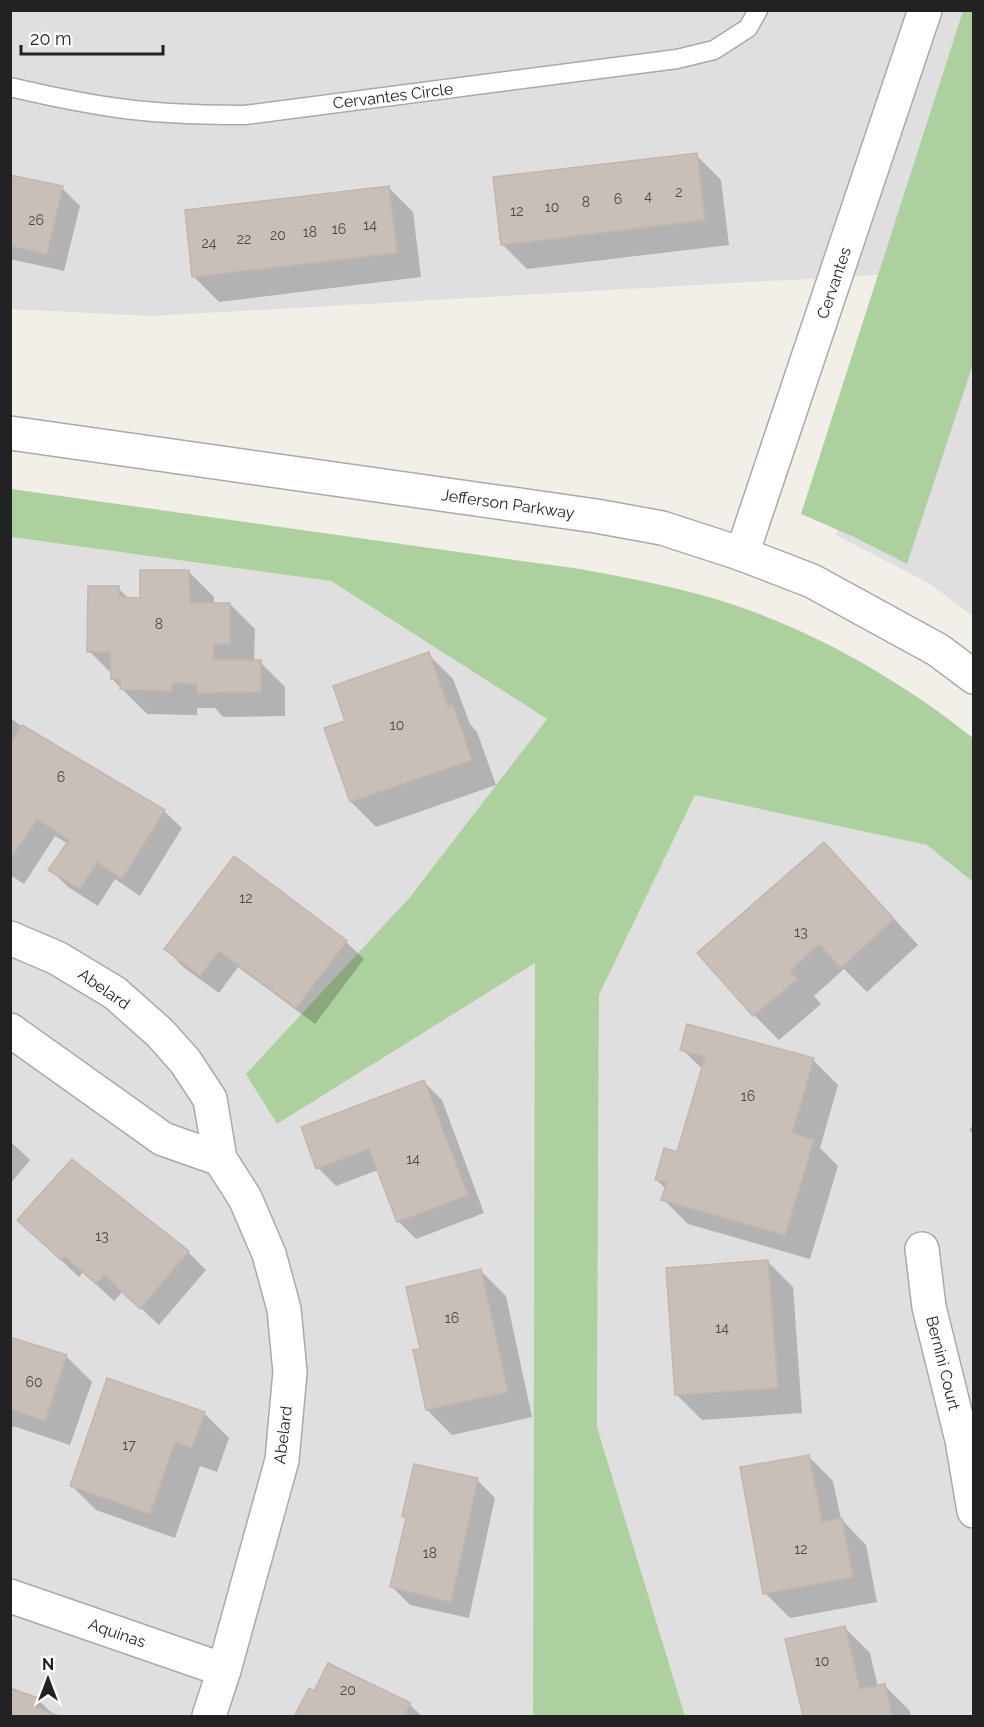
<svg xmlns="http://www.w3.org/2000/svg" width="984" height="1727" font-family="Raleway,sans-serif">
<rect width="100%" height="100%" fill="#f2efe9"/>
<g fill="#e0dfdf">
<path d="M11 11H973V616L930 584 836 535 929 272 151 316 11 309Z"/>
<path d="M11 537 331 581 547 719 410 897 247 1074 277 1124 536 962 533 1716H11Z"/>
<path d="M695 795 928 845 973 882V1716H685L597 1427 599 995Z"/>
</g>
<g fill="#add19e">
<path d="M963 11H974L973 364 907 564 854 537 801 514Z"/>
<path d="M11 489 580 569C623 577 667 585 709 597 803 624 897 677 973 738V882L927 845 695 795 599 995 597 1427 685 1716H533L535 963 277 1124 246 1074 410 897 547 719 331 581 11 537Z"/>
</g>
<g fill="#0003">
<path d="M696 155 721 180 729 245 527 269 502 244Z"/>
<path d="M10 176 62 188 80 206 64 271 10 259Z"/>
<path d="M388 187 413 212 421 277 219 302 194 277Z"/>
<path d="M189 572 214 597V604H230L255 629 254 662H260L285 687V716L223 717 215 708H197V715L147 714 112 679V674L89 651 118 588 129 599H142Z"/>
<path d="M428 654 453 679 470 724 477 732 496 785 376 827 351 802 347 722Z"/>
<path d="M10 717 23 728 164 811 182 828 140 896 115 879 98 906 68 887 50 869 68 844 55 836 24 884 10 875Z"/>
<path d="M824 844 849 869 918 945 867 992 844 969 814 996 821 1004 779 1040 754 1015 699 953Z"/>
<path d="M346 942 364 959 315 1024 238 967 219 993 183 967 166 949Z"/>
<path d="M682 1049 813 1060 838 1085 820 1148 838 1166 810 1259 688 1224 663 1199 666 1189 656 1179 678 1154 703 1070Z"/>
<path d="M424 1082 442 1100 484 1213 416 1239 398 1221 378 1170 336 1186 318 1168Z"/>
<path d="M974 1124V1135L969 1130Z"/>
<path d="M10 1141 30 1160 10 1184Z"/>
<path d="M72 1161 188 1252 206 1270 159 1325 123 1291 114 1301 83 1272 79 1277 19 1220Z"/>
<path d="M768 1262 793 1287 802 1413 702 1420 677 1395Z"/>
<path d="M481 1271 506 1296 532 1417 452 1435 427 1410 414 1352 422 1350Z"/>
<path d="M10 1338 67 1357 92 1382 70 1445 13 1426 10 1435Z"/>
<path d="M204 1413 229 1438 217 1472 200 1466 175 1538 96 1510 71 1485Z"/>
<path d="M808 1456 833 1481 841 1519 866 1545 877 1602 790 1618 765 1593Z"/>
<path d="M477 1480 495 1498 469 1618 410 1605 392 1587 407 1520 403 1516Z"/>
<path d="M845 1628 870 1653 878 1687 884 1685 909 1710 911 1716H805L787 1640Z"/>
<path d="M328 1665 410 1705 422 1716H299L297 1714 314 1693Z"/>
<path d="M10 1690 37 1699 55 1716H10Z"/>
</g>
<g fill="#c7bfb8" stroke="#c4b6ab" stroke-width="1.5">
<path d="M697 153 705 220 501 245 493 177Z"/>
<path d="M10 175 63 186 47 254 10 246Z"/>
<path d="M389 186 397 253 192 277 185 210Z"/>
<path d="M140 570H189L190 603H230V644H214L213 660H261V692L197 693V684L172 683V691L120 689V680L111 679 110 652H87L88 586H119V597L140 598Z"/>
<path d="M429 652 448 707 453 705 472 760 350 802 324 728 345 721 333 686Z"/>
<path d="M22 725 165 810 122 879 97 862 80 889 48 870 69 840 37 819 10 860V745Z"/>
<path d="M824 842 894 919 841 968 819 944 790 971 797 979 753 1016 697 953Z"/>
<path d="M234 856 347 941 296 1008 219 951 200 976 164 949Z"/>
<path d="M687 1024 814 1058 792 1133 814 1140 785 1235 661 1200 667 1182 655 1180 664 1148 677 1152 705 1057 680 1050Z"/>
<path d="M424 1080 468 1195 397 1222 369 1149 316 1169 301 1127Z"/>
<path d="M72 1159 189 1251 140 1309 104 1275 96 1284 65 1256 61 1260 17 1220Z"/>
<path d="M768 1260 778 1388 675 1395 666 1268Z"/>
<path d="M481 1269 508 1392 426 1410 413 1350 420 1349 406 1287Z"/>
<path d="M10 1337 67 1355 45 1421 10 1409Z"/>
<path d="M107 1378 205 1412 192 1448 175 1442 150 1514 70 1486Z"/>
<path d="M809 1455 822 1522 842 1518 853 1577 763 1594 740 1467Z"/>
<path d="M414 1464 478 1478 451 1602 390 1587 406 1518 402 1516Z"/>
<path d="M845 1626 860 1689 885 1684 892 1716H803L785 1639Z"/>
<path d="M328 1663 411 1703 404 1716H299L295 1715 309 1688 314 1691Z"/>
<path d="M10 1688 38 1698 35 1707 59 1716H10Z"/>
</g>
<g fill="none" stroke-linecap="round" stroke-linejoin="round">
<defs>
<path id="service" d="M10 87C44 95 77 102 111 107 155 114 200 115 245 115L677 59 714 50 748 28 758 10"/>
<g id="minor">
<path d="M742 554 925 10"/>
<path d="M10 938 57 958 115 993 160 1033 185 1061 210 1099 220 1159 245 1198 269 1254 284 1309 290 1372 282 1460 224 1670 209 1716"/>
<path d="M10 1030 163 1139 220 1159"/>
<path d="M922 1249 929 1307 962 1440 974 1511"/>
<path d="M10 1596 224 1670"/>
</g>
<path id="tertiary" d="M10 433 596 516 662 528 742 554 812 581 938 650 974 677"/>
</defs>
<use href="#service" stroke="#a9a9a9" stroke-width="21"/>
<use href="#minor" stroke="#a9a9a9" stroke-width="36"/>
<use href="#tertiary" stroke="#a9a9a9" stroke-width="36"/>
<use href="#service" stroke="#fff" stroke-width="18"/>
<use href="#minor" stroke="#fff" stroke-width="33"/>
<use href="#tertiary" stroke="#fff" stroke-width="33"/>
</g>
<g text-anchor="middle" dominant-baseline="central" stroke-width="6" stroke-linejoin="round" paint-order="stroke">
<g font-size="14" fill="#4b4948">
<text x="679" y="192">2</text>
<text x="648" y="196">4</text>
<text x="618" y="199">6</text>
<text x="586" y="202">8</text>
<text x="552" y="207">10</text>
<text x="517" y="211">12</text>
<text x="36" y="220">26</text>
<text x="370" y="225">14</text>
<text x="339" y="229">16</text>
<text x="310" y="232">18</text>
<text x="278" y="235">20</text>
<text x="244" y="239">22</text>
<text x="209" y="243">24</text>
<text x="159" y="624">8</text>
<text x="397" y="725">10</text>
<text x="61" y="777">6</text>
<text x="246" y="898">12</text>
<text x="801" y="932">13</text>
<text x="748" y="1096">16</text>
<text x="413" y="1159">14</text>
<text x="102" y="1236">13</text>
<text x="452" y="1318">16</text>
<text x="722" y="1328">14</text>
<text x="34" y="1382">60</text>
<text x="129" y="1445">17</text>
<text x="801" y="1549">12</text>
<text x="430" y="1553">18</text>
<text x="822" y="1661">10</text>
<text x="348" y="1690">20</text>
</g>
<g font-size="16" fill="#222" stroke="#fff">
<text transform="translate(393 96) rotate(-7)">Cervantes Circle</text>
<text transform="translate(834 283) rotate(-71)">Cervantes</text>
<text transform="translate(508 504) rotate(8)">Jefferson Parkway</text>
<text transform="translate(104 989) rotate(35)">Abelard</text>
<text transform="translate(943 1363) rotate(76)">Bernini Court</text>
<text transform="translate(283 1435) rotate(-83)">Abelard</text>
<text transform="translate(117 1633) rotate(19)">Aquinas</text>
</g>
</g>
<rect width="984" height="1727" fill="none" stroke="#222222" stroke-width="24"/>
<g transform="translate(48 1679)" stroke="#ffffff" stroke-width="4.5" paint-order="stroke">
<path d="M0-4.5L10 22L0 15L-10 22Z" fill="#222222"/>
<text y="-9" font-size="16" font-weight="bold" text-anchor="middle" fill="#222222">N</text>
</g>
<path d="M21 45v9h142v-9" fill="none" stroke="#222222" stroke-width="3"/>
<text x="30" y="45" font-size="18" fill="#222222" stroke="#ffffff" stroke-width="4.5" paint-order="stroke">20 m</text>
</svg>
